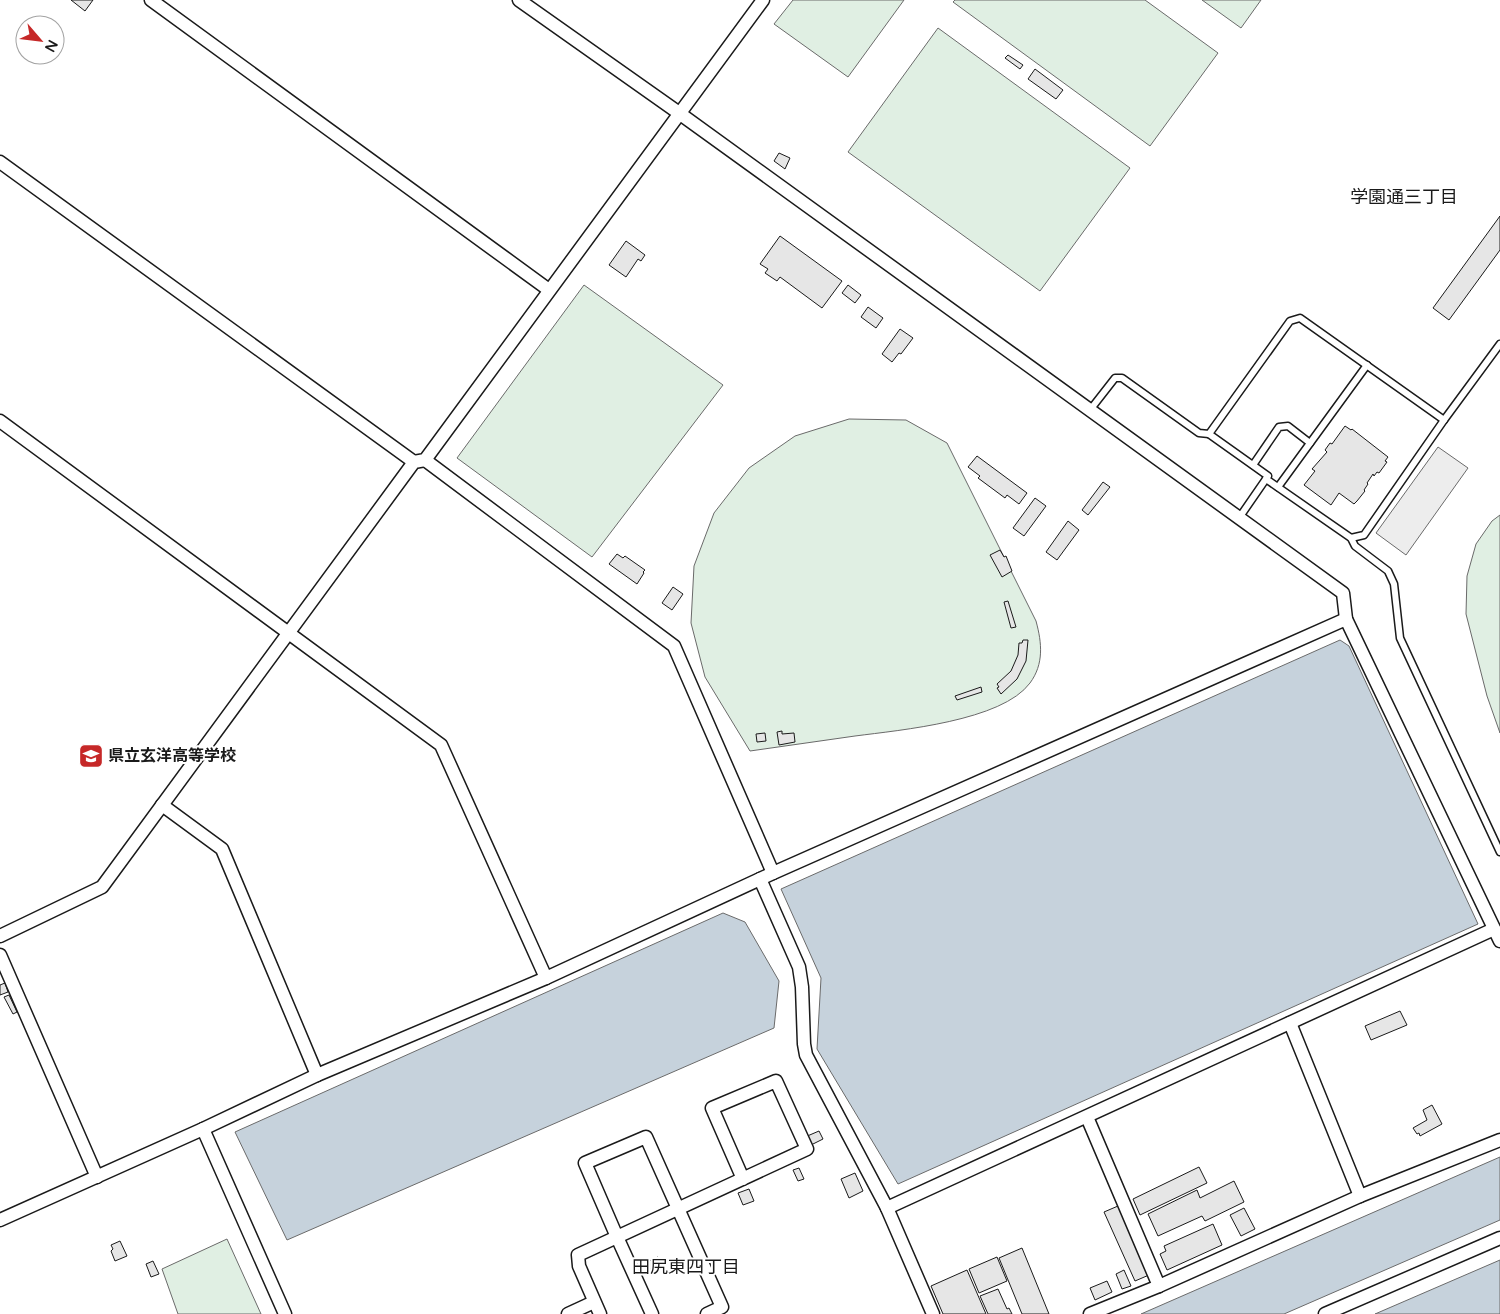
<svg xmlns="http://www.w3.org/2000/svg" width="1500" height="1314" font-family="'Varela Round','Noto Sans JP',sans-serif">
<rect width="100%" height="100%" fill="#fff"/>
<g fill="#e0efe3" stroke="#6a6a6a">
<path d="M793 0H904L848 77 774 24Z"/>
<path d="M955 0H1145L1218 53 1150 146 953 2Z"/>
<path d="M1202 0H1261L1241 28Z"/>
<path d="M938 28 1130 168 1040 291 848 152Z"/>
<path d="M584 285 723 385 592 557 457 458Z"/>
<path d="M849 419 906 420 947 443 1036 621C1042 643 1044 664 1030 683 1002 721 901 730 855 736 820 741 785 746 750 751L705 677 691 623 694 566 714 513 749 468 795 436Z"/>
<path d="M1500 515V733L1487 696 1466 614 1467 576 1476 544 1492 521Z"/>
<path d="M227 1239 261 1314H178L162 1269Z"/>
</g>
<path fill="#ededed" stroke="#6a6a6a" d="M1438 447 1468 468 1406 555 1376 533Z"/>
<g fill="#c6d2dc" stroke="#6a6a6a">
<path d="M1340 640 1349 646 1478 924 898 1184 817 1049 821 978 781 889Z"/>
<path d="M723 913 745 922 779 981 774 1028 287 1240 235 1132Z"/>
<path d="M1500 1157V1220L1284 1314H1141Z"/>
<path d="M1500 1260V1314H1375Z"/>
</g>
<g fill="#e6e6e6" stroke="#1a1a1a">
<path d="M71 0H93L85 11Z"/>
<path d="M1008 55 1023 65 1020 69 1005 58Z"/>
<path d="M1035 69 1063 90 1056 99 1028 79Z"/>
<path d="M779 153 790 158 785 169 774 161Z"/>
<path d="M1500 216V250L1449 320 1433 308Z"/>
<path d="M780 236 842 281 822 308 780 277 777 281 765 273 768 269 760 264Z"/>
<path d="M626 241 645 255 641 261 638 259 626 277 609 265Z"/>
<path d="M848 285 861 295 855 303 842 293Z"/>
<path d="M868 307 883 318 876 328 861 317Z"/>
<path d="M900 329 913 338 901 354 899 353 892 362 882 354Z"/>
<path d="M1345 426 1351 430 1352 429 1388 457 1385 461 1387 462 1379 473 1377 472 1374 476 1373 474 1367 483 1368 484 1364 490 1365 491 1357 501 1354 504 1339 493 1331 505 1304 485 1315 471 1312 469 1327 452 1325 450 1330 443 1332 444Z"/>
<path d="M977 456 1027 493 1019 504 1007 495 1005 498 978 478 980 476 968 467Z"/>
<path d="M1103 482 1110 487 1088 515 1082 510Z"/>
<path d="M1035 498 1046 506 1024 536 1013 528Z"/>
<path d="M1068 521 1079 530 1057 560 1046 552Z"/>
<path d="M1000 550 1004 557 1006 556 1012 571 1002 577 990 555Z"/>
<path d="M617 554 623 558 625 556 645 570 643 572 644 573 637 584 609 564Z"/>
<path d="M673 587 683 594 672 610 662 603Z"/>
<path d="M1008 601 1016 627 1011 628 1004 602Z"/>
<path d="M1023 640H1028L1026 661 1017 679 1001 694 997 688 999 687 997 684 1011 671 1018 655 1019 643H1022Z"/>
<path d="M981 687 982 692 957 700 955 696Z"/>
<path d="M782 731V734L794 733 795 742 779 745 777 732Z"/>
<path d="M765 733 766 741 757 742 756 734Z"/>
<path d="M5 983 8 992 0 995V985Z"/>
<path d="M9 995 17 1012 13 1014 4 997Z"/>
<path d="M1400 1011 1407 1025 1371 1040 1365 1026Z"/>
<path d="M1432 1105 1442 1124 1420 1136 1419 1133 1417 1134 1413 1128 1427 1120 1423 1110Z"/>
<path d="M819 1131 823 1139 809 1146 805 1137Z"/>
<path d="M1199 1167 1207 1183 1140 1215 1133 1199Z"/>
<path d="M799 1168 804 1179 798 1181 793 1170Z"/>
<path d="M855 1173 863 1191 849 1198 841 1179Z"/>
<path d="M1234 1181 1244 1202 1205 1221 1202 1216 1158 1236 1148 1214 1197 1190 1200 1198Z"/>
<path d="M749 1189 754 1201 743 1205 738 1193Z"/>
<path d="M1118 1206 1149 1275 1135 1281 1104 1212Z"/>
<path d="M1244 1208 1255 1229 1241 1236 1230 1215Z"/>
<path d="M1213 1224 1222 1245 1167 1270 1160 1254 1166 1251 1164 1246Z"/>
<path d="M120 1241 127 1256 115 1261 111 1251 113 1249 111 1245Z"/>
<path d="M1022 1248 1049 1314H1022L999 1258Z"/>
<path d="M658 1257 663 1268 652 1273 647 1262Z"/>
<path d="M997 1257 1007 1281 979 1293 969 1269Z"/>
<path d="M153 1261 159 1274 151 1277 146 1264Z"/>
<path d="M967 1270 986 1314H943L931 1286Z"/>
<path d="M1124 1270 1131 1286 1122 1289 1116 1274Z"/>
<path d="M1107 1281 1112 1292 1095 1300 1090 1288Z"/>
<path d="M998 1289 1007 1309 1009 1308 1012 1314H988L980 1296Z"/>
</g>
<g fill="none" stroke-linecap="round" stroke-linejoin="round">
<defs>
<g id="lane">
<path d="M1090 410 1115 378H1122L1199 433 1209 434"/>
<path d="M1253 465 1279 427 1288 426 1310 443"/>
<path d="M1266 479 1351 538 1355 546 1388 571 1394 584 1400 638 1500 852"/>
<path d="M1278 487 1367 365"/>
<path d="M1239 518 1268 476 1209 434 1290 321 1300 318 1444 420 1500 344"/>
<path d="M1351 538 1364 535 1444 420"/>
</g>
<g id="street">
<path d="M151 0 549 290"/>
<path d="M519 0 679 113 1343 593 1346 619 1500 941"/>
<path d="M0 162 414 462"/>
<path d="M0 421 441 745 546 978"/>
<path d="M425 460 674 646 773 873"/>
<path d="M162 805 222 849 317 1075"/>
<path d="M760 879 799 967 802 987 804 1044 806 1055 887 1208 933 1314"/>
<path d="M0 936 102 887 414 462 425 460 763 0"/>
<path d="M0 955 97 1177"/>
<path d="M1290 1023 1360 1196"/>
<path d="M1087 1117 1159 1286"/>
<path d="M203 1129 285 1314"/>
<path d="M887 1208 1494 929"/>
<path d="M0 1220 203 1129 317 1075 546 978 773 873 1346 619"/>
<path d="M568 1314 594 1302"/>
<path d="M600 1314 579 1266 578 1255 807 1149 776 1081 712 1108 743 1179"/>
<path d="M652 1314 617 1237 585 1163 646 1137 722 1307 707 1314"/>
<path d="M1090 1314 1159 1286 1360 1196 1500 1140"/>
<path d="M1325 1314 1500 1238"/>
</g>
</defs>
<use href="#lane" stroke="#1a1a1a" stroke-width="9"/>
<use href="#street" stroke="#1a1a1a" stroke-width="15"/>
<use href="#lane" stroke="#fff" stroke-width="6"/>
<use href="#street" stroke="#fff" stroke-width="12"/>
</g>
<defs>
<symbol id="school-square" viewBox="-11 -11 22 22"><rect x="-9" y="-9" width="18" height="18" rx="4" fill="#c62828" stroke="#fff"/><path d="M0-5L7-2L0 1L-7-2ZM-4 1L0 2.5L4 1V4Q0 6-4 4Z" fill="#fff"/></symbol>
</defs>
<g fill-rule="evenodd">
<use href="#school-square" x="77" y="742" width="28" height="28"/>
</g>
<g text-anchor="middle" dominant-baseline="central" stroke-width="4" stroke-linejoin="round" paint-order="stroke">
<g font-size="16" font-weight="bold" fill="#1a1a1a" stroke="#fff" text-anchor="start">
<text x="108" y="756">県立玄洋高等学校</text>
</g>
<g font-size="18" fill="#1a1a1a" stroke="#fff">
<text x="1404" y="197">学園通三丁目</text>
<text x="686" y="1267">田尻東四丁目</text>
</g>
</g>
<g transform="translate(40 40) rotate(118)"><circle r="24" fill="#ffffff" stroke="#a3a3a3"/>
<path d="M0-4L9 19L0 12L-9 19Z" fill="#c62828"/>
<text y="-8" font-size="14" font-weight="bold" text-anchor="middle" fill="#1a1a1a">N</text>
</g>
</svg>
